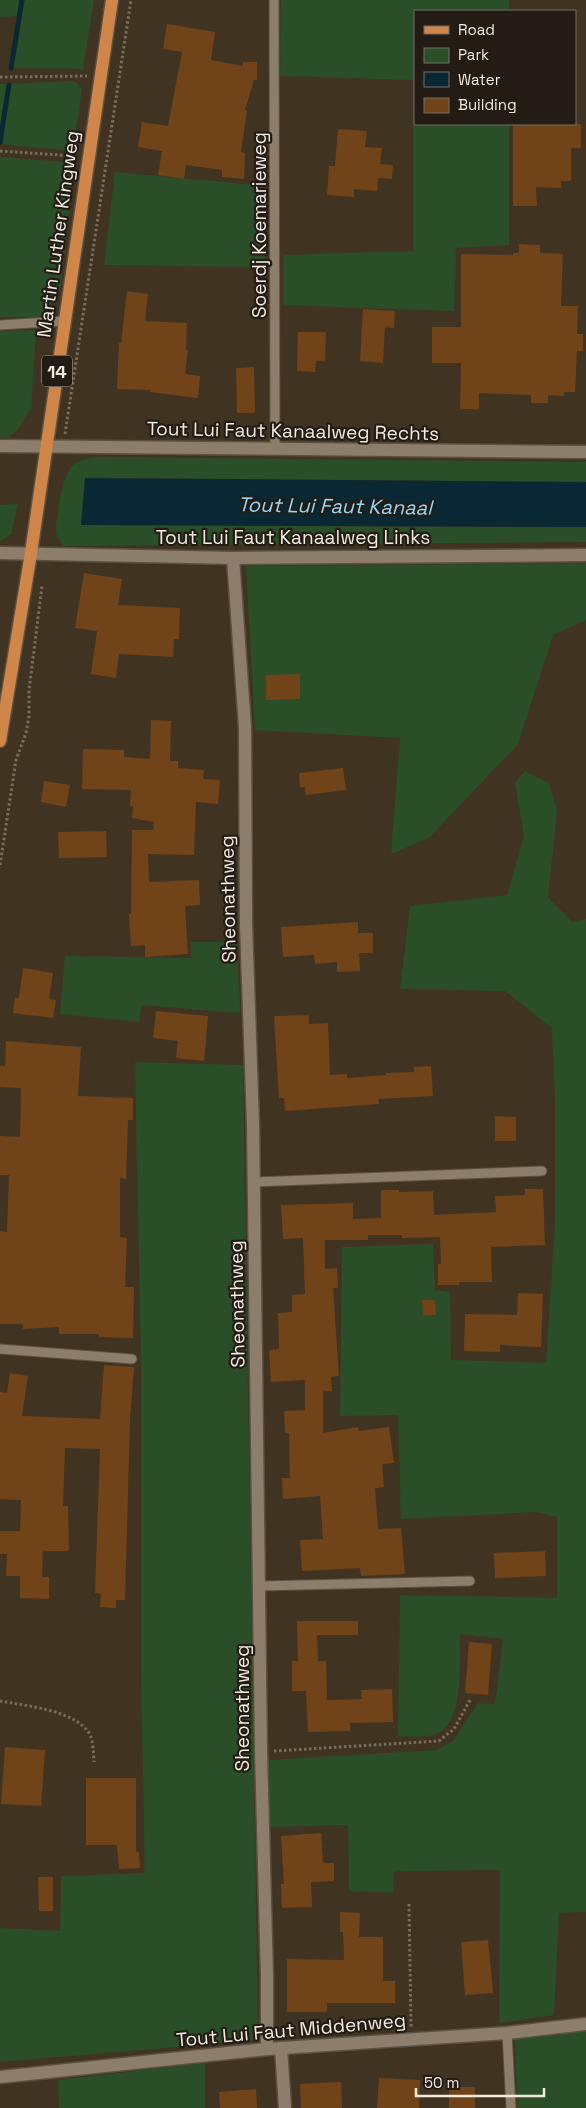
<svg xmlns="http://www.w3.org/2000/svg" width="586" height="2108" font-family="'Space Grotesk',sans-serif">
<rect width="100%" height="100%" fill="#413322"/>
<g fill="#294e28">
<path d="M0 0H94L83 69 11 68 19 16 0 17Z"/>
<path d="M281 0H509V11H415V124H509V245L456 248 454 311 283 305V255L413 251V80L280 76Z"/>
<path d="M74 81 82 88 73 151 0 144V84Z"/>
<path d="M0 157 75 163 60 291 41 317H0Z"/>
<path d="M115 172 266 186 265 267 104 265Z"/>
<path d="M36 330 31 408 19 428 8 438 0 437V331Z"/>
<path d="M99 457 586 462V482L85 478 82 525 586 527V542L63 546C61 542 57 537 56 533 56 517 62 475 73 465 80 459 91 458 99 457Z"/>
<path d="M18 504 11 534 0 541V505Z"/>
<path d="M586 563V620L553 635 518 744 429 838 391 854 400 738 255 730 246 566Z"/>
<path d="M525 771 549 783 557 811 548 897 572 922 586 919V1912L559 1913 554 2015 499 2023 500 1870 394 1871 393 1893 349 1891 348 1825 269 1827 268 1760 437 1750 454 1740 478 1703 495 1704 503 1639 460 1634C459 1661 466 1726 433 1735 423 1738 408 1736 398 1736L400 1595 557 1598V1517L537 1512 401 1519 398 1415 340 1416 342 1247 433 1244 435 1290 450 1292 451 1360 546 1363 555 1222V1101L552 1028 505 991 400 989 410 906 507 895 524 836 515 783Z"/>
<path d="M191 942H237L240 1013 142 1005 139 1022 60 1014 65 956 191 958Z"/>
<path d="M135 1062 243 1065 258 2040 0 2062V1928L60 1931 61 1876 145 1873 141 1674V1363Z"/>
<path d="M586 2031V2108H517L515 2038Z"/>
<path d="M205 2063V2108H59L58 2080Z"/>
</g>
<path fill="#0a2834" d="M85 478 586 482V527L81 525Z"/>
<g fill="none" stroke-linecap="round" stroke-linejoin="round">
<g stroke="#0a2834" stroke-width="5">
<path d="M11 68 22 0"/>
<path d="M0 142 9 85"/>
</g>
</g>
<g fill="#714319">
<path d="M167 24 215 32 211 60 243 66V62H257V80H254L245 110 247 111 241 152 245 153 244 179 222 177V170L186 165 184 179 158 175 162 151 138 147 142 122 168 126 182 52 163 49Z"/>
<path d="M513 124H581V148H571V181H561V188L536 187 537 206H513Z"/>
<path d="M338 129 367 131 365 147 382 148 380 164 393 165 392 179 378 178 377 191 354 189V197L327 195 329 166H335Z"/>
<path d="M519 244 540 245V253L563 254 561 306H578L577 334H583V351H577L575 392H564V396L548 395V403H531V395L479 393V409H460L461 363H432V327H461V254L513 255V253H519Z"/>
<path d="M127 291 148 294 145 321 187 323 186 350H188L185 374 200 376 198 398 150 392V390L117 389 119 343H121Z"/>
<path d="M363 309 395 311 394 328 385 327 383 363 360 361Z"/>
<path d="M298 332H326L325 361H316L315 372 297 371Z"/>
<path d="M254 367 255 413H237L236 368Z"/>
<path d="M84 573 122 579 118 605 180 608 179 639H174L173 657 119 654 116 678 91 674 97 631 75 628Z"/>
<path d="M300 674V699L266 700V675Z"/>
<path d="M151 720 171 721 170 761H178V768L204 770 203 779 220 780 218 804 196 802 194 855 148 854 149 882 199 880 200 905 185 906 188 954 145 957V945L131 946 129 914H131L132 830H153L154 822 132 818 133 806H130L131 790 82 789 83 749 124 750V757L150 759Z"/>
<path d="M343 768 346 790 306 795 305 787H300L299 773Z"/>
<path d="M44 781 70 785 66 807 41 802Z"/>
<path d="M106 831 107 857 59 858 58 832Z"/>
<path d="M358 922V933H373V953H359L360 971 337 972V962L315 964 314 955 283 957 281 927Z"/>
<path d="M23 968 53 973 49 999 56 1000 53 1018 13 1013 15 998H19Z"/>
<path d="M156 1011 208 1016 204 1061 176 1058 178 1041 153 1038Z"/>
<path d="M309 1015V1024L328 1023 330 1075 347 1074V1078L386 1075V1073L414 1072V1067L431 1066 433 1096 378 1099 379 1104 285 1111 284 1098H279L274 1016Z"/>
<path d="M6 1041 81 1047 78 1096 133 1098V1120H128L126 1179 120 1178V1237L127 1238 125 1287H134L133 1338 99 1337V1334H59V1327L23 1329V1324H0V1231L7 1232 9 1175H0V1136L20 1137 21 1088 0 1087V1066H5Z"/>
<path d="M495 1116 516 1117V1141H495Z"/>
<path d="M525 1189H543L545 1245 491 1247 492 1282H459V1285H438V1264H441L440 1237 402 1238V1235H368V1240H325V1269L337 1268 338 1288H333L339 1376 331 1377 332 1391H323V1433L358 1427 359 1431 389 1427 394 1463 382 1464 384 1487 375 1488 378 1529 401 1528 405 1574 361 1576 360 1568 302 1571 300 1540 323 1539 320 1496 283 1499 282 1478H290L289 1433H285L284 1411 305 1410V1380L271 1382 269 1350 279 1349 278 1313 292 1312V1295L305 1294 303 1238 283 1239 281 1205 353 1203V1219L381 1218V1190H399V1192L433 1191 434 1215 496 1212 495 1196 525 1195Z"/>
<path d="M518 1293 543 1294 541 1347 500 1345V1352L464 1351 465 1314 517 1315Z"/>
<path d="M422 1300H435L436 1315H423Z"/>
<path d="M104 1365 134 1367 130 1420 125 1600H116V1608L100 1607 101 1594 95 1593 100 1449 65 1448 63 1506H68L69 1551H43L42 1577H49V1599L20 1598V1576H6L7 1554H0V1531H20L21 1500 0 1499V1392L7 1393 10 1373 28 1376 22 1416 100 1419Z"/>
<path d="M545 1551 546 1576 495 1578 494 1553Z"/>
<path d="M297 1621H358V1635H317L318 1661H326L327 1700 362 1699 361 1690 392 1689 393 1722 350 1723V1731L308 1732 306 1691H292V1661H298Z"/>
<path d="M469 1642 492 1644 488 1695 465 1693Z"/>
<path d="M5 1747 45 1750 41 1806 1 1804Z"/>
<path d="M86 1778H136V1852H139L140 1868 119 1869 117 1845H86Z"/>
<path d="M321 1833 323 1863H334V1881L311 1882 312 1907 282 1908 281 1884H284L281 1836Z"/>
<path d="M38 1877H53V1911H39Z"/>
<path d="M340 1912 360 1913 359 1937H383V1981H395V2003H327V2012H287V1959L344 1960 343 1932H340Z"/>
<path d="M488 1940 493 1993 465 1995 461 1942Z"/>
<path d="M379 2078 420 2080 419 2108H377Z"/>
<path d="M341 2082 342 2108H301L300 2084Z"/>
<rect x="449" y="2087" width="26" height="21"/>
<path d="M256 2089 257 2108H220L219 2092Z"/>
</g>
<g fill="none" stroke-linecap="round" stroke-linejoin="round">
<defs>
<g id="service">
<path d="M274 0 275 449"/>
<path d="M0 325 64 321"/>
<path d="M253 1182 542 1171"/>
<path d="M0 1349 132 1359"/>
<path d="M260 1586 470 1581"/>
<path d="M507 2033 511 2108"/>
</g>
<g id="minor">
<path d="M0 553 233 558 586 555"/>
<path d="M233 558 245 727 246 924 253 1124 261 1752 267 1977V2049"/>
<path d="M281 2048 285 2108"/>
<path d="M0 2077 267 2049 507 2033 586 2024"/>
</g>
<path id="tertiary" d="M0 446 586 452"/>
<path id="primary" d="M0 741 31 553 112 0"/>
</defs>
<use href="#service" stroke="#5c5141" stroke-width="11"/>
<use href="#minor" stroke="#5c5141" stroke-width="15"/>
<use href="#tertiary" stroke="#5c5141" stroke-width="15"/>
<use href="#primary" stroke="#5c5141" stroke-width="15"/>
<g stroke="#796d5e" stroke-width="3" stroke-dasharray="2.5 2.5" stroke-linecap="butt">
<path d="M0 77 87 76"/>
<path d="M0 151 75 156"/>
<path d="M65 434 131 0"/>
<path d="M0 865 16 760 26 733 29 716V690L42 586"/>
<path d="M0 1701C26 1706 67 1709 86 1729 94 1737 93 1751 94 1762"/>
<path d="M274 1751 439 1741 454 1729 470 1700"/>
<path d="M409 1904 411 2027"/>
</g>
<use href="#service" stroke="#8d7e6b" stroke-width="9"/>
<use href="#minor" stroke="#8d7e6b" stroke-width="12"/>
<use href="#tertiary" stroke="#8d7e6b" stroke-width="12"/>
<use href="#primary" stroke="#d08549" stroke-width="12"/>
</g>
<g text-anchor="middle" dominant-baseline="central" stroke-width="4.5" stroke-linejoin="round" paint-order="stroke">
<rect fill="#221c14" stroke="#b4aca2" stroke-width="1" x="42" y="355.5" width="30" height="31" rx="4"/>
<g font-size="18" font-weight="bold" fill="#f2eadf">
<text x="57" y="371">14</text>
</g>
<g font-size="19" fill="#f2eadf" stroke="#221c14">
<text transform="translate(259 225) rotate(-90)">Soerdj Koemarieweg</text>
<text transform="translate(58 234) rotate(-82)">Martin Luther Kingweg</text>
<text transform="translate(293 431) rotate(1)">Tout Lui Faut Kanaalweg Rechts</text>
<text x="293" y="537">Tout Lui Faut Kanaalweg Links</text>
<text transform="translate(228 899) rotate(-91)">Sheonathweg</text>
<text transform="translate(237 1304) rotate(-91)">Sheonathweg</text>
<text transform="translate(242 1708) rotate(-90)">Sheonathweg</text>
<text transform="translate(291 2030) rotate(-5)">Tout Lui Faut Middenweg</text>
</g>
<g font-size="20" font-style="italic" fill="#94d6f7" stroke="#221c14">
<text transform="translate(335 506) rotate(1)">Tout Lui Faut Kanaal</text>
</g>
</g>
<rect x="414" y="10" width="162" height="115" fill="#221c14" stroke="#756e65"/>
<rect x="424" y="26" width="25" height="8" fill="#d08549" stroke="#756e65"/>
<text x="458" y="35" font-size="15" fill="#f2eadf">Road</text>
<rect x="424" y="48" width="25" height="15" fill="#294e28" stroke="#756e65"/>
<text x="458" y="60" font-size="15" fill="#f2eadf">Park</text>
<rect x="424" y="72" width="25" height="15" fill="#0a2834" stroke="#756e65"/>
<text x="458" y="85" font-size="15" fill="#f2eadf">Water</text>
<rect x="424" y="98" width="25" height="15" fill="#714319" stroke="#756e65"/>
<text x="458" y="110" font-size="15" fill="#f2eadf">Building</text>
<path d="M416 2088v8h128v-8" fill="none" stroke="#f2eadf" stroke-width="2.5"/>
<text x="424" y="2088" font-size="15" fill="#f2eadf" stroke="#221c14" stroke-width="4" paint-order="stroke">50 m</text>
</svg>
